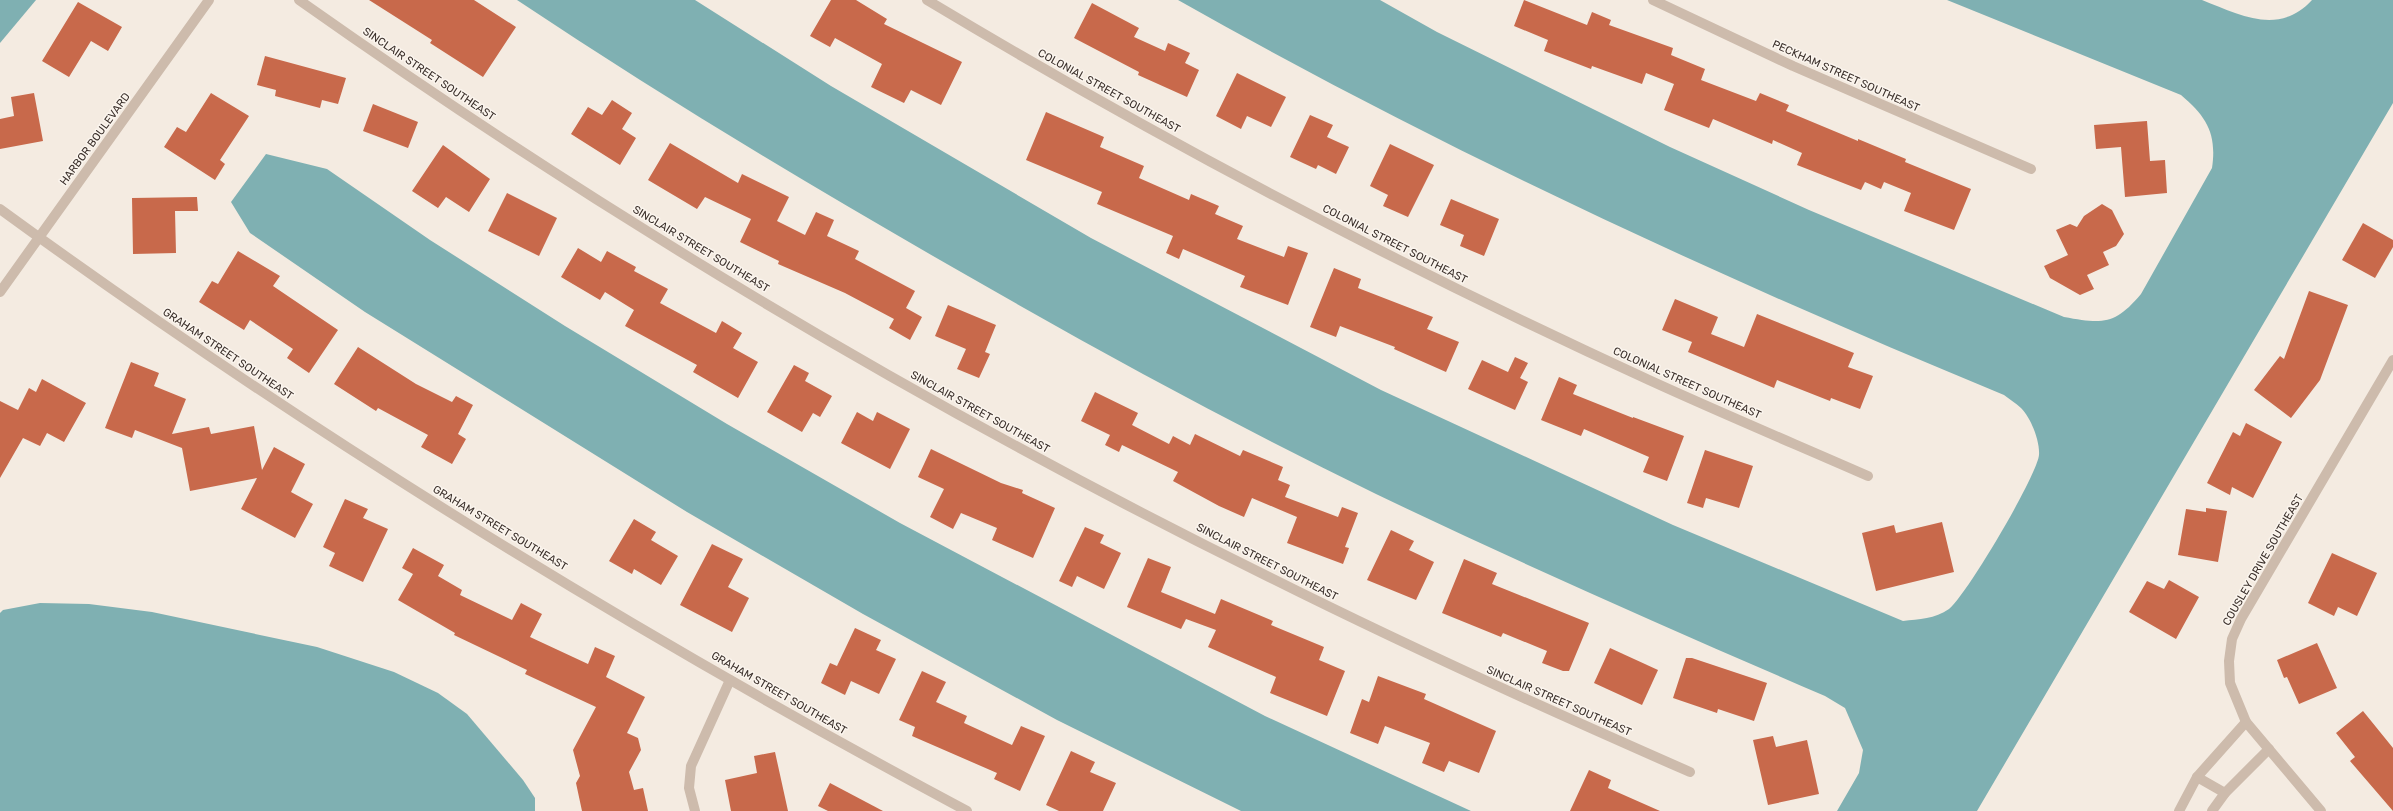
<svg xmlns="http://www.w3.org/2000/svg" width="2393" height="811" font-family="Rubik,sans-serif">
<rect width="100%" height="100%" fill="#f4ebe1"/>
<g fill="#7fb0b2">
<path d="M0 0H36L0 43Z"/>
<path d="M517 0H695L831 86 1091 238 1381 390 1673 525 1903 621C1919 619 1935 619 1949 609 1966 596 2037 476 2039 455 2040 441 2031 418 2021 408 2016 403 2009 399 2004 395 1721 278 1445 151 1178 0H1380L1437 32 1670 147 1809 210 2064 317C2103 324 2115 325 2141 294L2212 168C2217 134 2207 117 2181 95L1947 0H2202C2240 15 2279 36 2312 0H2393V103L1977 811H1837L1859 773 1863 750 1845 708 1825 696C1674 631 1524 565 1376 494 1238 427 1102 353 968 276 815 189 664 98 517 0Z"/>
<path d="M266 154 327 169 430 240 565 326 727 424 900 523 1265 716 1471 811H1241L1057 720 863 614 687 512 365 312 250 233 231 202Z"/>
<path d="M40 603 89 604 152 612 317 647 394 672 438 693 467 714 523 780 535 798V811H0V613L3 610Z"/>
</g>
<g fill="#c8694b">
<path d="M369 0H474L516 27 483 77 430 43 432 40Z"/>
<path d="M831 0H856L887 19 884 24 962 62 941 105 911 90 904 103 871 87 882 64 835 38 830 47 810 36Z"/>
<path d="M1524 0 1587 25 1592 12 1611 20 1609 25 1673 48 1671 55 1705 69 1701 80 1756 101 1760 93 1789 105 1786 111 1858 141V139L1906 159 1905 162 1971 189 1954 230 1904 211 1911 193 1884 182 1881 189 1865 182 1861 190 1797 165 1802 153 1773 140 1772 144 1713 119 1709 128 1664 110 1674 84 1646 73 1642 84 1592 66 1591 69 1544 51 1548 40 1514 26Z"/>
<path d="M78 2 122 27 108 51 91 41 69 77 42 61Z"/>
<path d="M1092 3 1139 28 1134 37 1165 51 1168 43 1190 53 1185 63 1199 70 1187 97 1138 75 1139 72 1074 38Z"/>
<path d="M265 56 346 78 338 104 322 100 320 108 275 96 276 90 257 85Z"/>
<path d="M1237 73 1286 97 1271 127 1247 116 1241 129 1216 116Z"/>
<path d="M34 93 43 141 0 149V119L14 116 11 97Z"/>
<path d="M211 93 249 116 220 160 225 164 215 180 164 147 177 127 186 132Z"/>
<path d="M612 100 632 113 622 129 636 138 620 165 571 134 588 107 602 115Z"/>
<path d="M373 104 418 122 408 148 363 131Z"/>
<path d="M1046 112 1104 137 1100 147 1144 166 1139 178 1189 200 1191 194 1219 206 1215 214 1243 226 1237 239 1284 257 1288 246 1308 253 1288 305 1240 287 1245 276 1183 249 1179 259 1166 253 1173 236 1097 204 1102 192 1026 160Z"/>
<path d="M1310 115 1333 125 1327 137 1349 147 1336 174 1318 165 1316 169 1290 157Z"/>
<path d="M2147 121 2150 161 2165 160 2167 193 2125 197 2121 147 2096 149 2094 125Z"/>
<path d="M670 143 738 183 742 174 789 197 777 221 805 235 816 212 834 220 827 236 859 251 855 259 915 291 906 308 922 317 910 340 889 328 894 319 845 293 778 264 779 261 740 242 751 219 705 197 697 209 648 180Z"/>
<path d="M1390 144 1434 165 1408 217 1383 206 1388 195 1370 186Z"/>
<path d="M443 145 490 179 469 212 446 197 438 208 412 191Z"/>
<path d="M507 193 557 218 539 256 488 231Z"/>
<path d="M197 197 198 211H175L176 253 133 254 132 198Z"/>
<path d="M1451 199 1499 219 1484 256 1460 246 1464 235 1440 225Z"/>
<path d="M2102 204 2112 210 2124 234 2116 246 2103 252 2109 265 2087 275 2094 289 2080 295 2050 278 2044 266 2068 255 2056 230 2070 224 2077 227 2084 216Z"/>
<path d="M2363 223 2393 240V247L2375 278 2342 260Z"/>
<path d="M578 248 601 262 607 251 636 267 634 271 668 289 660 303 716 333 722 321 742 333 733 348 758 362 738 398 693 372 697 365 625 326 634 310 605 292 600 300 561 277Z"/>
<path d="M238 251 280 276 273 286 338 330 309 373 287 358 293 349 250 320 244 330 199 302 212 281 218 284Z"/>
<path d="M1334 268 1361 279 1358 288 1433 317 1427 329 1459 342 1446 372 1394 349 1395 347 1340 326 1336 337 1310 327Z"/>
<path d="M2309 291 2348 305 2320 380 2291 418 2254 390 2280 356 2284 359Z"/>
<path d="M1675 299 1718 317 1711 334 1744 347 1757 314 1854 353 1848 367 1873 376 1860 409 1831 398 1830 401 1777 380 1774 388 1688 352 1692 342 1662 330Z"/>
<path d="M948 305 996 325 985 352 990 354 979 378 957 369 966 349 935 336Z"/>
<path d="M358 347 416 384 452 402 456 396 473 405 458 434 466 439 452 464 421 447 428 435 378 408 376 411 334 384Z"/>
<path d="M1515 357 1528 363 1520 378 1528 382 1515 410 1468 389 1482 360 1508 372Z"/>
<path d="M131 362 159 373 154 386 186 399 172 434 209 427 211 434 254 426 262 470 274 447 305 464 291 492 313 504 295 538 241 509 257 478 190 491 182 448 135 430 132 438 105 428Z"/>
<path d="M794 365 809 373 805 381 832 396 820 417 813 413 802 432 767 412Z"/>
<path d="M1559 377 1577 385 1573 394 1633 418V417L1684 436 1667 481 1643 472 1649 457 1584 429 1581 436 1541 420Z"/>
<path d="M42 379 86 403 64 442 47 433 40 446 23 438 0 478V401L18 410 29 388 36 392Z"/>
<path d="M1095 392 1138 413 1132 425 1169 444 1173 436 1190 445 1195 434 1240 456 1243 450 1283 467 1278 480 1290 485 1285 497 1338 517 1342 507 1358 513 1345 547 1349 548 1343 564 1287 543 1297 517 1252 498 1244 517 1219 506 1173 481 1178 472 1122 445 1119 452 1105 445 1110 435 1081 421Z"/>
<path d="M857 412 873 421 877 412 910 429 890 469 841 443Z"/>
<path d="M2246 423 2282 442 2253 498 2232 487 2230 495 2207 483 2233 432 2240 436Z"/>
<path d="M931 449 1001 483 1023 490 1022 493 1055 508 1033 558 992 540 997 528 961 513 953 529 930 517 944 489 918 477Z"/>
<path d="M1705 450 1753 466 1739 508 1706 498 1703 508 1687 503Z"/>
<path d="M345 499 368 509 363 518 388 529 363 582 329 566 335 553 323 547Z"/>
<path d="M2206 508 2227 511 2218 562 2178 555 2186 509 2206 512Z"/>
<path d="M634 519 656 532 651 540 678 556 661 585 634 569 632 574 609 561Z"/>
<path d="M1942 522 1954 572 1876 591 1862 533 1894 525 1896 533Z"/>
<path d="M1085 527 1104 535 1100 543 1121 553 1104 589 1077 576 1072 587 1059 581Z"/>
<path d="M1391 530 1414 541 1409 550 1434 562 1416 600 1367 580Z"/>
<path d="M712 544 743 559 728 587 749 598 732 632 680 605Z"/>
<path d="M413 548 444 565 438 576 462 590 460 595 512 620 521 603 542 614 530 637 588 664 595 647 615 656 606 677 645 697 627 733 638 738 641 750 629 772 634 790 643 788 648 811H582L576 783 580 776 573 750 596 707 525 674 527 670 454 635 455 633 398 600 413 574 402 568Z"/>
<path d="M2332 553 2377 573 2357 616 2338 607 2334 616 2308 603Z"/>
<path d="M1148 558 1171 567 1161 592 1215 614 1221 599 1273 621 1271 625 1324 647 1319 660 1345 671 1327 716 1270 693 1276 677 1208 647 1216 630 1186 619 1181 629 1127 607Z"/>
<path d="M1464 559 1497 573 1492 584 1589 623 1569 671H1563L1542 663 1547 651 1503 633 1501 637 1442 613Z"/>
<path d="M2169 580 2199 597 2176 639 2129 612 2147 581 2164 589Z"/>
<path d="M855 628 881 640 876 650 896 659 879 694 851 681 845 695 821 683 830 663 837 666Z"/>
<path d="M2317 643 2337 688 2299 704 2287 677 2284 678 2277 660Z"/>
<path d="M1610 648 1658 670 1642 705 1594 683Z"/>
<path d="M1686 658H1692L1767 683 1754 721 1718 709 1717 713 1673 698Z"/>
<path d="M922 671 946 682 936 702 967 716 964 723 1012 745 1021 726 1045 736 1020 791 994 779 997 773 912 736 915 727 899 720Z"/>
<path d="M1378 676 1426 694 1424 699 1496 731 1479 773 1449 761 1444 772 1422 763 1430 743 1385 726 1378 744 1350 733 1362 699 1369 702Z"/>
<path d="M2363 711 2393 748V811L2350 761 2355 757 2336 733Z"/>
<path d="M1773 736 1776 747 1807 740 1819 794 1768 805 1753 740Z"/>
<path d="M1071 751 1095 762 1090 772 1116 783 1103 811H1059L1046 805Z"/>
<path d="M775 752 788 811H731L725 780 757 773 754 756Z"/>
<path d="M1589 770 1611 780 1608 788 1660 811H1570Z"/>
<path d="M830 783 883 811H828L818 806Z"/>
</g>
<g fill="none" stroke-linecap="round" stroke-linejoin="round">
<g stroke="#cdbbac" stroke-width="10">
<path d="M299 0C606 217 932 411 1269 577 1407 646 1548 710 1690 772"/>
<path d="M927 0C1160 140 1402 267 1649 380 1721 413 1795 444 1868 476"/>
<path d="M1653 0 1793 66 2031 169"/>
<path d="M0 209C307 433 632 632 967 811"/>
<path d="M0 292 209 0"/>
<path d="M2197 777 2225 793"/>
<path d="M695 811 689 788 691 766 730 680"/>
<path d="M2179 811 2197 777 2246 722"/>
<path d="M2212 811 2225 793 2269 749"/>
<path d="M2321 811 2246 722 2230 683 2229 661 2232 639 2241 619 2393 360"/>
</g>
</g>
<g text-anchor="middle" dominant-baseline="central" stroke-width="3" stroke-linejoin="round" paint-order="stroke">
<g font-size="11" fill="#3b302b" stroke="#fbf5ee">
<text transform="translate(429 74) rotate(34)">SINCLAIR STREET SOUTHEAST</text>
<text transform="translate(1846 76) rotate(24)">PECKHAM STREET SOUTHEAST</text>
<text transform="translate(1109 91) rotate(29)">COLONIAL STREET SOUTHEAST</text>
<text transform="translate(95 139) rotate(-54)">HARBOR BOULEVARD</text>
<text transform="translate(1395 244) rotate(27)">COLONIAL STREET SOUTHEAST</text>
<text transform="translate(701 249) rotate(31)">SINCLAIR STREET SOUTHEAST</text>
<text transform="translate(228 354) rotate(34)">GRAHAM STREET SOUTHEAST</text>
<text transform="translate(1687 383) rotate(24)">COLONIAL STREET SOUTHEAST</text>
<text transform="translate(980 412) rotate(29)">SINCLAIR STREET SOUTHEAST</text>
<text transform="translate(500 528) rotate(31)">GRAHAM STREET SOUTHEAST</text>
<text transform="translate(2263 560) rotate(-60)">COUSLEY DRIVE SOUTHEAST</text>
<text transform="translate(1267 562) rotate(27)">SINCLAIR STREET SOUTHEAST</text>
<text transform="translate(779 693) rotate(30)">GRAHAM STREET SOUTHEAST</text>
<text transform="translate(1559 701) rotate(24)">SINCLAIR STREET SOUTHEAST</text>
</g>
</g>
</svg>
